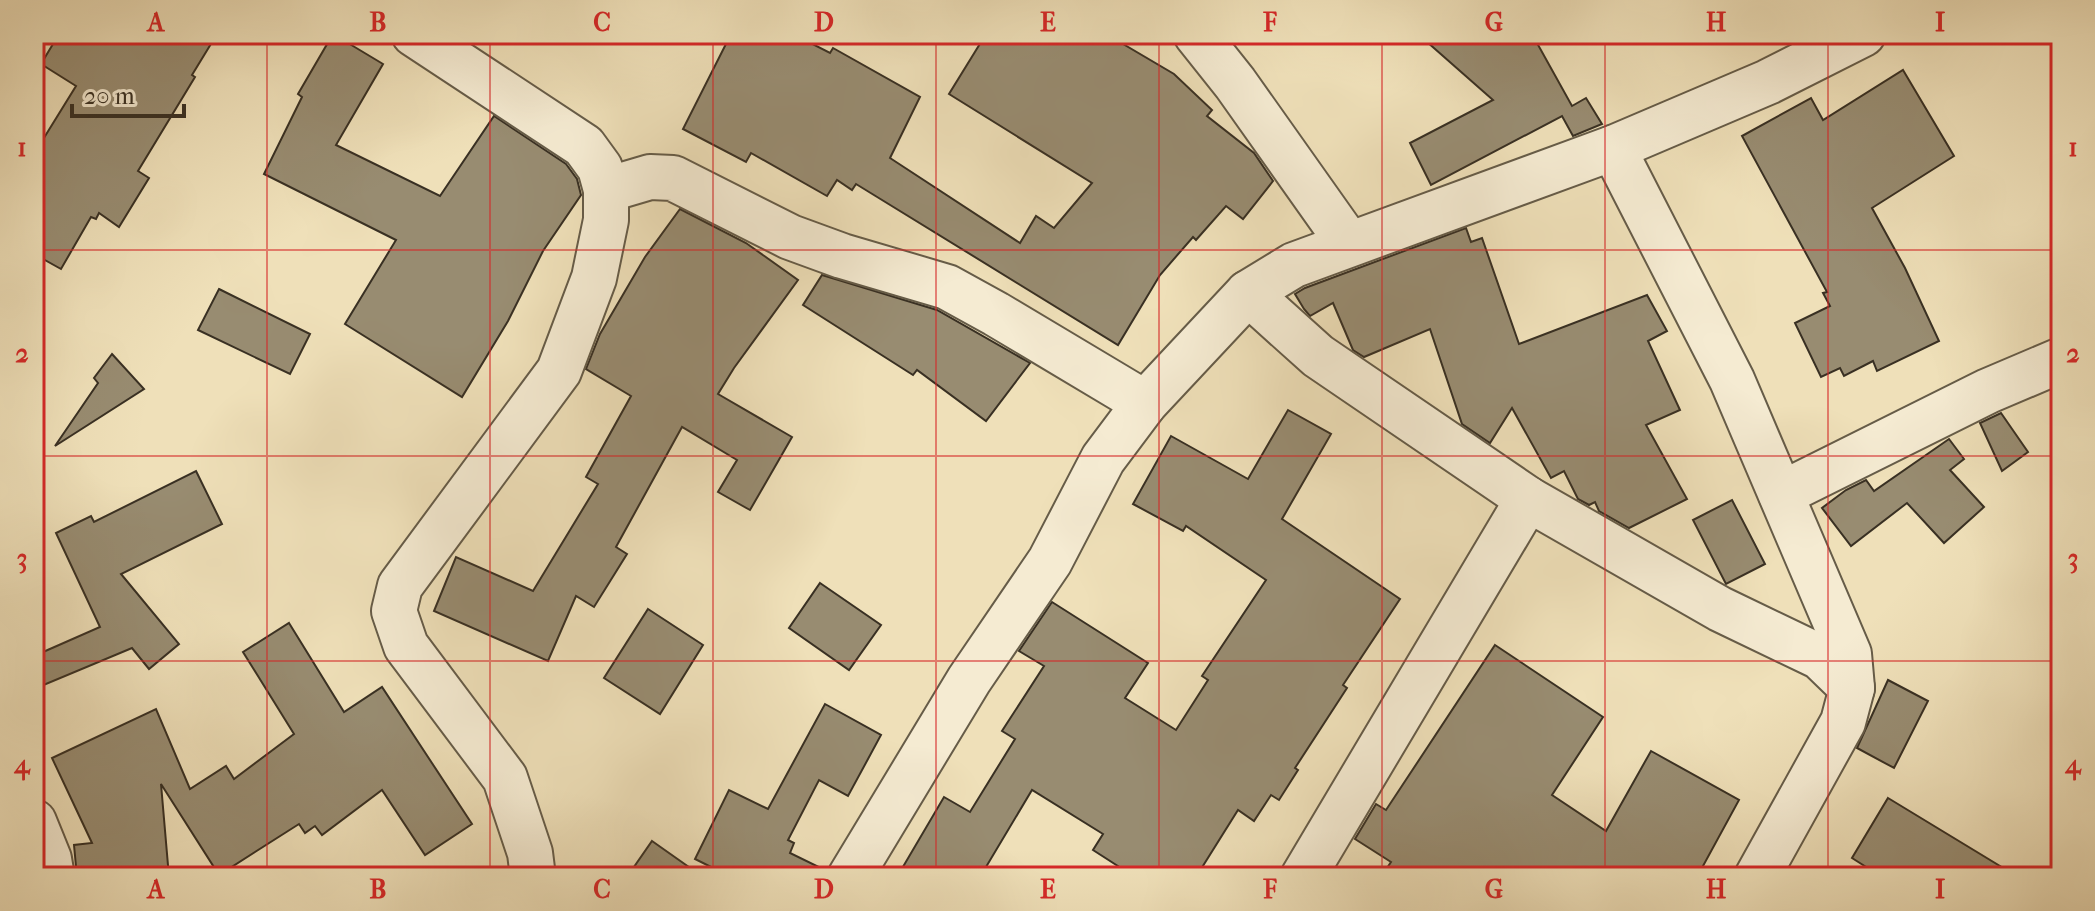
<svg xmlns="http://www.w3.org/2000/svg" width="2095" height="911" font-family="'IM FELL French Canon',serif">
<rect width="100%" height="100%" fill="#efe0b9"/>
<filter id="stains"><feTurbulence type="fractalNoise" baseFrequency=".0025" numOctaves="4"/><feColorMatrix values="0 0 0 0 .2 0 0 0 0 .09 0 0 0 0 .02 0 0 0 .5 -.17"/></filter>
<radialGradient id="worn" r=".72"><stop offset=".6" stop-color="#630" stop-opacity="0"/><stop offset="1" stop-color="#630" stop-opacity=".3"/></radialGradient>
<g fill="#988c71" stroke="#393023" stroke-width="2">
<path d="M59 34H217L192 75 195 77 138 171 149 178 119 227 99 213 96 219 91 217 61 269 34 254V154L76 86 41 64Z"/>
<path d="M333 34 383 64 336 145 440 196 494 116 566 164 577 179 581 195 543 251 508 321 462 397 345 324 396 240 264 174 302 97 298 94Z"/>
<path d="M731 34H793L830 53 833 48 920 97 890 158 1020 243 1036 216 1054 228 1092 183 949 94 986 34H1106L1174 74 1212 110 1207 116 1254 153 1273 181 1243 219 1226 206 1196 240 1193 237 1160 275 1118 345 856 184 852 190 837 180 827 196 751 153 746 162 683 129Z"/>
<path d="M1418 34H1532L1572 106 1586 98 1602 124 1573 136 1562 116 1431 185 1410 143 1493 100Z"/>
<path d="M1903 70 1954 156 1872 208 1905 268 1939 341 1877 371 1873 361 1844 376 1840 368 1821 377 1795 323 1830 306 1823 293 1827 292 1742 136 1811 98 1823 120Z"/>
<path d="M680 209 746 243 798 280 734 368 718 394 792 437 750 510 718 492 737 460 682 427 616 547 627 554 594 607 576 596 548 661 434 611 456 557 533 591 598 484 586 477 631 396 586 369 600 334 645 257Z"/>
<path d="M1466 228 1471 242 1482 238 1519 344 1647 295 1667 331 1648 341 1680 410 1646 425 1687 499 1629 528 1599 511 1595 502 1589 505 1578 499 1564 471 1551 478 1512 408 1490 443 1462 424 1430 329 1364 357 1353 350 1333 303 1310 316 1304 309 1295 294 1305 288Z"/>
<path d="M822 275 937 310 1030 363 986 421 917 370 913 375 803 305Z"/>
<path d="M219 289 310 334 290 374 198 330Z"/>
<path d="M112 354 144 389 55 446 98 383 94 378Z"/>
<path d="M1288 410 1331 434 1282 519 1400 599 1343 685 1347 688 1295 768 1298 770 1279 800 1271 795 1254 821 1238 810 1196 877H1135L1093 850 1103 834 1032 790 980 877H897L944 797 970 812 1015 739 1002 731 1044 666 1019 651 1052 602 1148 663 1125 698 1176 730 1208 680 1202 676 1266 580 1186 526 1183 531 1133 504 1171 436 1248 479Z"/>
<path d="M2001 413 2028 452 2002 471 1980 423Z"/>
<path d="M1949 439 1964 459 1950 470 1984 507 1944 543 1907 503 1851 546 1822 508 1846 490 1866 480 1874 491Z"/>
<path d="M196 471 222 524 121 574 179 644 149 669 132 648 34 689V656L100 627 56 533 91 516 94 522Z"/>
<path d="M1732 500 1765 564 1726 584 1693 520Z"/>
<path d="M820 583 881 625 849 670 789 628Z"/>
<path d="M648 609 703 645 660 714 604 678Z"/>
<path d="M289 623 344 712 382 687 472 824 425 855 382 790 322 835 315 826 305 833 299 824 219 875 161 784 169 877H77L74 845 92 843 52 758 156 709 190 789 226 766 234 779 294 734 243 652Z"/>
<path d="M1495 645 1603 717 1552 795 1606 831 1651 751 1739 800 1697 877H1381L1391 862 1355 839 1376 804 1386 810Z"/>
<path d="M1888 680 1928 701 1894 768 1857 748Z"/>
<path d="M825 704 881 735 848 796 819 780 788 840 794 843 790 853 827 871 825 877H731L695 859 729 790 768 809Z"/>
<path d="M1888 798 2018 877H1882L1852 858Z"/>
<path d="M652 841 703 877H627Z"/>
</g>
<g fill="none" stroke-linecap="round" stroke-linejoin="round">
<defs>
<g id="minor">
<path d="M414 34 584 146 600 168 606 190V220L594 278 559 371 400 586 394 611 406 646 505 778 530 853 533 877"/>
<path d="M1196 34 1235 83 1349 244"/>
<path d="M1613 148 1732 380 1849 654 1852 688 1843 722 1757 877"/>
<path d="M606 190 650 177 673 178 790 237 842 256 947 287 996 314 1145 403"/>
<path d="M1248 293 1318 356 1528 499 1720 609 1820 657 1852 688"/>
<path d="M1781 494 1988 391 2061 360"/>
<path d="M34 822 49 859 52 877"/>
<path d="M850 877 969 680 1050 561 1103 459 1145 403 1248 293 1294 265 1613 148 1768 82 1863 34"/>
<path d="M1303 877 1528 499"/>
</g>
</defs>
<use href="#minor" stroke="#665c48" stroke-width="48"/>
<use href="#minor" stroke="#f5ebd2" stroke-width="44"/>
</g>
<path fill="none" stroke="#d62828" stroke-width="2" stroke-opacity="0.55" d="M267 34V877M490 34V877M713 34V877M936 34V877M1159 34V877M1382 34V877M1605 34V877M1828 34V877M34 250H2061M34 456H2061M34 661H2061"/>
<rect width="2095" height="911" fill="none" stroke="#efe0b9" stroke-width="88"/>
<path d="M72 104v12h112v-12" fill="none" stroke="#393023" stroke-width="4"/>
<text x="84" y="104" font-size="24" fill="#393023" stroke="#f5ebd2" stroke-width="6" paint-order="stroke">20 m</text>
<rect x="44" y="44" width="2007" height="823" fill="none" stroke="#d62828" stroke-width="3"/>
<g font-size="26" text-anchor="middle" font-weight="bold" fill="#d62828">
<text x="156" y="31">A</text>
<text x="378" y="31">B</text>
<text x="602" y="31">C</text>
<text x="824" y="31">D</text>
<text x="1048" y="31">E</text>
<text x="1270" y="31">F</text>
<text x="1494" y="31">G</text>
<text x="1716" y="31">H</text>
<text x="1940" y="31">I</text>
<text x="22" y="156">1</text>
<text x="2073" y="156">1</text>
<text x="22" y="362">2</text>
<text x="2073" y="362">2</text>
<text x="22" y="567">3</text>
<text x="2073" y="567">3</text>
<text x="22" y="773">4</text>
<text x="2073" y="773">4</text>
<text x="156" y="898">A</text>
<text x="378" y="898">B</text>
<text x="602" y="898">C</text>
<text x="824" y="898">D</text>
<text x="1048" y="898">E</text>
<text x="1270" y="898">F</text>
<text x="1494" y="898">G</text>
<text x="1716" y="898">H</text>
<text x="1940" y="898">I</text>
</g>
<rect width="100%" height="100%" filter="url(#stains)"/>
<rect width="100%" height="100%" fill="url(#worn)"/>
</svg>
